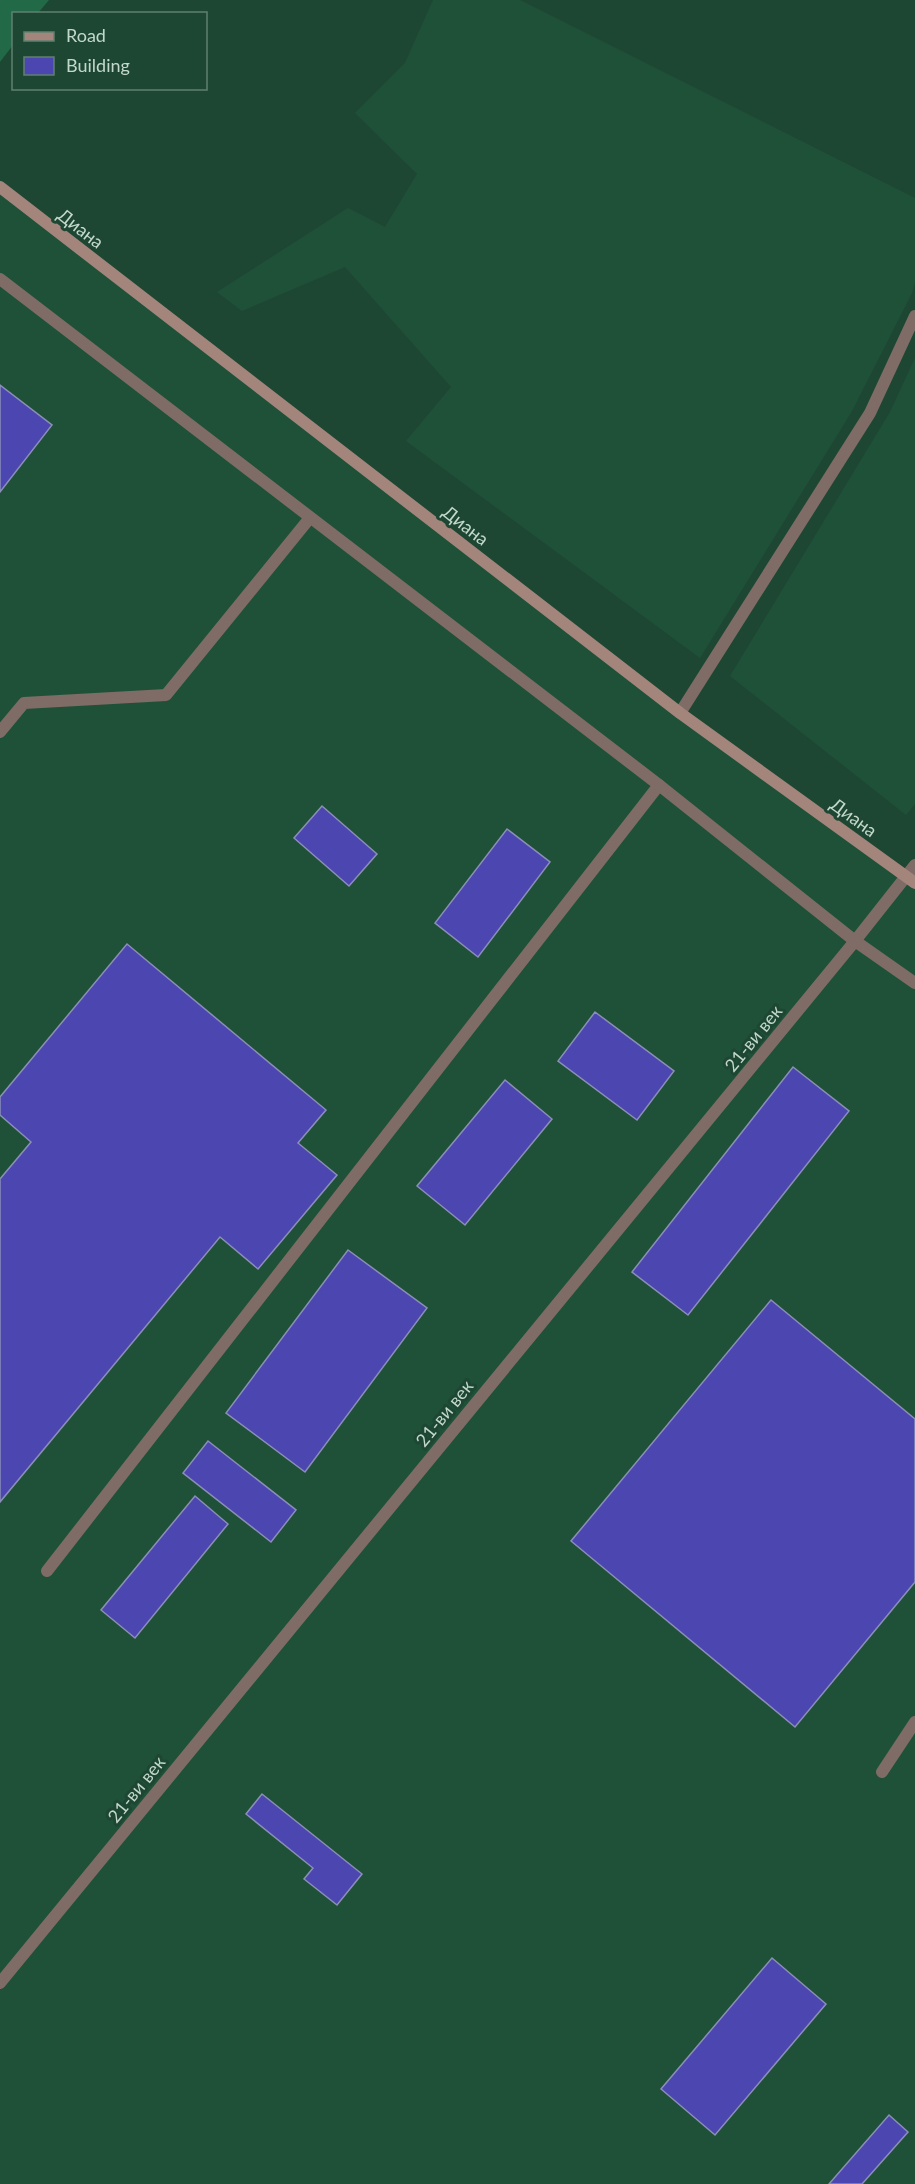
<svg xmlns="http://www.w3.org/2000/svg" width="915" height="2184" font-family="Lato,sans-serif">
<rect width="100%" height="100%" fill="#1e4733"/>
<g fill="#1f5139">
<path d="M433 0H520L915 198V282L912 293 852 411 700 658 406 441 451 387 345 267 242 311 217 292 348 208 385 227 417 174 355 113 405 63Z"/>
<path d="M0 187 267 395 915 883V2184H0Z"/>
<path d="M915 358V804L906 815 730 676 890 412Z"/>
</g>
<path fill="#226948" d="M0 0H49L38 13 14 14 13 45 0 62Z"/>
<g fill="#4b46b0" stroke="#8b8fb7" stroke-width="1.5">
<path d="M0 385 52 425 0 492Z"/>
<path d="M322 806 377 854 349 886 294 838Z"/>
<path d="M507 829 550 862 478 957 435 923Z"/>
<path d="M127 944 326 1110 298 1143 337 1175 258 1269 220 1237 0 1502V1179L31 1142 0 1115V1097Z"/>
<path d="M595 1012 674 1071 637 1120 558 1061Z"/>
<path d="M793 1067 849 1111 688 1315 632 1272Z"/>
<path d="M505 1080 552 1119 465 1225 417 1186Z"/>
<path d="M348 1250 427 1308 305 1472 226 1413Z"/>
<path d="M771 1300 915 1419V1582L795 1727 571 1541Z"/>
<path d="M208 1441 296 1510 271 1542 183 1473Z"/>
<path d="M195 1496 228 1524 135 1638 101 1610Z"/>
<path d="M262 1794 362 1874 337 1905 304 1879 313 1868 246 1814Z"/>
<path d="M772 1958 826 2004 715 2135 661 2089Z"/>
<path d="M889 2115 908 2132 862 2184H829Z"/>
</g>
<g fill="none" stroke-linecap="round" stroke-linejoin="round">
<g stroke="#7f6c66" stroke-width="12">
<path d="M680 713 870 413 915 316"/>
<path d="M0 732 24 703 166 695 309 519"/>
<path d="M855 941 915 983"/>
<path d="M47 1571 659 785"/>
<path d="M882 1772 915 1722"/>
</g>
<g stroke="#7f6c66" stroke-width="12">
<path d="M0 279 659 785 855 941"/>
<path d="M0 1983 855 941 915 865"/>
</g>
<path stroke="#a3857b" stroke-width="12" d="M0 187 680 713 915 883"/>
</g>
<g text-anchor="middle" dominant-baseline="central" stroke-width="6" stroke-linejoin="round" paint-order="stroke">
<g font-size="18" fill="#c2d8cb" stroke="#1e4733">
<text transform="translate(81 228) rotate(38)">Диана</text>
<text transform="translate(466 525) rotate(38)">Диана</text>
<text transform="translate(854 817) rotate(36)">Диана</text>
<text transform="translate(753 1038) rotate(-51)">21-ви век</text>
<text transform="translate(444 1413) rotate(-51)">21-ви век</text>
<text transform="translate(136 1789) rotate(-51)">21-ви век</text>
</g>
</g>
<rect x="12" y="12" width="195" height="78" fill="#1e4733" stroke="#608170" stroke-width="1.5"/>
<rect x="24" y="32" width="30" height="9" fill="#a3857b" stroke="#608170" stroke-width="1.5"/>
<text x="66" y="42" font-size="18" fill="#c2d8cb">Road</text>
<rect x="24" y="57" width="30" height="18" fill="#4b46b0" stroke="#608170" stroke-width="1.5"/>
<text x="66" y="72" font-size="18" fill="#c2d8cb">Building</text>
</svg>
